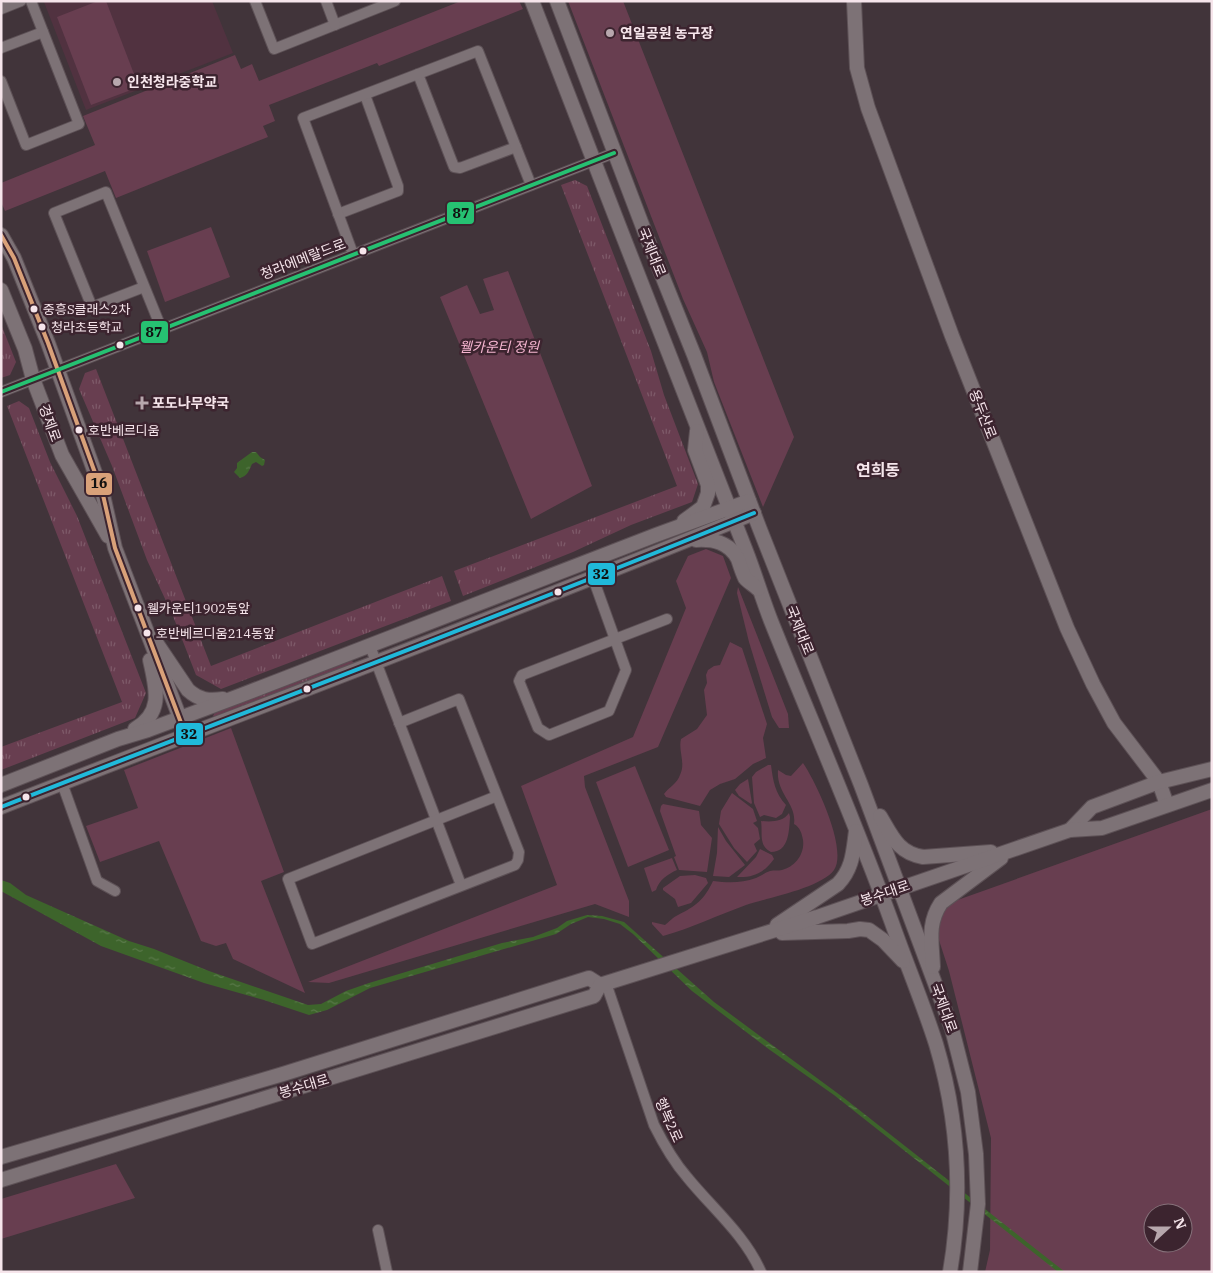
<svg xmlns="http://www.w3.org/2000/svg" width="1213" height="1273" font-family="'IBM Plex Serif','Noto Sans KR',serif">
<defs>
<pattern id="grass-tufts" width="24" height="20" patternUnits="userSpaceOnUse" patternTransform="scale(1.25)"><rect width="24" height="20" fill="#683e50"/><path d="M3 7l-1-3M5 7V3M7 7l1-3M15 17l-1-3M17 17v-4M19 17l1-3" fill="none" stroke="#7e5a69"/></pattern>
<pattern id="water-ripples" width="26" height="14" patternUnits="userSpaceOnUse" patternTransform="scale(1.25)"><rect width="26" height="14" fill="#3d642b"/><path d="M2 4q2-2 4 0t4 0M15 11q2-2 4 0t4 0" fill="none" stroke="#5a7a4a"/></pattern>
</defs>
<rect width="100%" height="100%" fill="#41343a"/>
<path fill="#513240" d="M212 1 233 53 86 110 44 2Z"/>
<g fill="url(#grass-tufts)">
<path d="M575 180 587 186 651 351 664 395 698 484 692 502 631 525 573 552 463 596 454 571 677 486 561 185Z"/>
<path d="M1 324 16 362 10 375 1 378Z"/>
<path d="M96 369 211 666 442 576 451 601 221 689 196 675 173 616 147 560 112 466 79 389 85 373Z"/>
<path d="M19 401 29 408 50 462 77 516 146 693 135 718 1 770V747L122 702 7 406Z"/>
<path d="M351 660 355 664 216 717 213 716 215 712Z"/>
</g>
<g fill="#683e50" fill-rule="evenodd">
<path d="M98 1H106L139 87 91 105 57 17Z"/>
<path d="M461 1H519L523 9 379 66 377 63 269 105 275 121 263 126 268 137 116 198 105 171 5 211 1 202V183L95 145 83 116 235 55 241 69 252 64 259 81Z"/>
<path d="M568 1H623L794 437 763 507 714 382 707 352 683 299Z"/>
<path d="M211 227 230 277 165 302 147 251Z"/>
<path d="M508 271 592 486 531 519 440 297 467 285 480 314 494 310 483 279Z"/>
<path d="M706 549 723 556 731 578 658 747 584 776 585 787 629 901V917L595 904 329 983 308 982 557 885 521 786 633 737 686 608 676 581 688 556Z"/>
<path d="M738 587 788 714 789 728H779L772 717 749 642 737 593Z"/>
<path d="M730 642 742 648 767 724 763 738 766 758 753 764 735 779 720 784 710 790 700 806 666 797 664 794C669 787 677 784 680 775 686 763 678 751 681 739L697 729 707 715 704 690 707 683 706 675 708 670 714 666 720 665Z"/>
<path d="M231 728 284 872 261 881 305 993 233 959 226 943 216 946 201 941 159 841 100 862 86 826 138 808 124 770Z"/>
<path d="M803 763C816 782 848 849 834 870 821 888 767 898 746 905 718 915 692 928 663 936L652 924V922L665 925C669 922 673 917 678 915 696 906 704 900 713 881 729 883 742 883 756 878 761 876 766 872 770 871 774 870 778 871 782 870 795 867 805 854 803 840 802 834 800 827 794 824 797 803 776 794 778 770L786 775 791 776Z"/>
<path d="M768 765H771C773 781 775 793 786 805L782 814 776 818 764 815 760 817 754 803 752 777 756 772Z"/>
<path d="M635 766 669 850 628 867 596 782Z"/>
<path d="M748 779 752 803 751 804 739 796 735 790 740 784Z"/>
<path d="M732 793 753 809 757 821 753 823 758 828 760 839 754 844 757 851 747 862 734 848 719 824 721 811Z"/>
<path d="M663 804 699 811 701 825 712 838 707 872 679 870 674 857 676 856 660 811 661 806Z"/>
<path d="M1212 809V1272H985L990 1250 991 1138 949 971 937 934 941 910 952 902ZM1153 1213H1183V1243H1153Z"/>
<path d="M789 813 790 817C789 831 789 852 771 852 758 845 763 834 761 821 771 822 783 822 789 813Z"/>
<path d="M718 827 726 841 745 865 729 877 713 876 717 853Z"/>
<path d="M760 849 772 855 774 859C765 872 753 878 737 877L756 857Z"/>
<path d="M672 858 677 870C668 874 659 880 656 890L652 892 644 868Z"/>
<path d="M695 875 706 878 708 883 691 903 678 907 675 899 663 890V888L680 876Z"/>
<path d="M116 1164 135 1198 1 1239V1199Z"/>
</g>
<g fill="url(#water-ripples)">
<path d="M252 452H256L260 457 265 460 264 465 262 466 256 462 252 464C249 470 248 476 240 478L234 472 237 468V463Z"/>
<path d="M1 880 10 883 26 895 129 941 154 949 209 971 308 1005 321 1004 346 991 369 983 502 943 533 937 557 928 567 921 587 915 602 916 624 922 714 1002 844 1098 1065 1272H1058L834 1095 770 1050 692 991 633 934 620 924 604 919 588 917 571 924 556 934 370 988 327 1010 309 1015 264 1000 204 983 101 946 1 891Z"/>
</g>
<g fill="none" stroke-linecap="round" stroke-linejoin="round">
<defs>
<g id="street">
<path d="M255 1 274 49 395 1"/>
<path d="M326 1 335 25"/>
<path d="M1 9 21 1"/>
<path d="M1 48 43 32"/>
<path d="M418 74 454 167 460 168 516 147"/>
<path d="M1 81 26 145 79 124 31 1"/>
<path d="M338 214 398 191V186L365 95"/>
<path d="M353 254 303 118 478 51 531 185"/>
<path d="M144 287 92 307 54 213 106 192 162 330"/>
<path d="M1 392 614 153"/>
<path d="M593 578 626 670 609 711 549 735 538 728 519 681 522 675 667 619"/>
<path d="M370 646 461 885"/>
<path d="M399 723 459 699 519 852 518 860 515 865 312 944 288 879 497 796"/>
<path d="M62 783 97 881 115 891"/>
<path d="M606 983 654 1125C663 1143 673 1161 687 1177 712 1208 745 1235 761 1272"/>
<path d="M378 1230 387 1272"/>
</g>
<g id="secondary">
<path d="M532 1C602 185 675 367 746 551 755 574 762 598 771 621 811 721 855 821 892 923 906 963 923 1003 936 1044 958 1118 963 1196 950 1272"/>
<path d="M557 1 649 243 694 355 759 527 861 785 952 1029 968 1092 976 1154 978 1204 970 1272"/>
<path d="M854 1 857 68 868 108 952 336 1067 628 1093 684 1114 723 1159 782 1167 805"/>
<path d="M1 235 14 258 48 343 103 495 115 548 183 726"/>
<path d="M1 290 25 349 33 379 62 455 108 536"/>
<path d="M684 521 703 507 708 493V485L695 450 697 431"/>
<path d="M696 540C713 539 729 542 738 559 740 565 742 572 745 578 748 582 754 585 758 589"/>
<path d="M157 644 188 690C199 700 209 701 223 699"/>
<path d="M135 729C164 712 156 688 150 660"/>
<path d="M1 785 118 739 148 730 239 696 656 535 749 501"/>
<path d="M1 807C252 709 505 615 754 513"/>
<path d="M880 816C892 836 898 853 923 857L991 852"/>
<path d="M1070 830 1092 807 1159 782 1212 769"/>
<path d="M777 925 838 884C853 868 853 852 856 831"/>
<path d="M782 933 848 931 860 929 869 930 883 940 903 961"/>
<path d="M933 967C932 942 927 924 941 903L1001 858"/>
<path d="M1 1157 283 1074 589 978 600 985"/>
<path d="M1 1180 594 996 600 985 817 917 1070 830 1102 828 1212 790"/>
</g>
</defs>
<use href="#street" stroke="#5d5156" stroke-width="12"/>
<use href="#secondary" stroke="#5d5156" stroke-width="16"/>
<use href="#street" stroke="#7d7276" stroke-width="10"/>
<use href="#secondary" stroke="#7d7276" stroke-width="14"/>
<defs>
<path id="bus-1" d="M1 807C252 709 505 615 754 513"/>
<path id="bus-2" d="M1 235 14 258 48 343 103 495 115 548 186 736"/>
<path id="bus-3" d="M1 392 614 153"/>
</defs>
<use href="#bus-1" stroke="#3c242f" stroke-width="8"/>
<use href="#bus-2" stroke="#3c242f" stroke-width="8"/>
<use href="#bus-3" stroke="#3c242f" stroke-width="8"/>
<use href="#bus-1" stroke="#20b9da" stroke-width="4"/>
<use href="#bus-2" stroke="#d9a179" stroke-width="4"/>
<use href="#bus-3" stroke="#26c172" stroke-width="4"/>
</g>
<g fill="#b7a7ad" stroke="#3c242f" stroke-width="2">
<circle cx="610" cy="33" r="5"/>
<circle cx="117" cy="82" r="5"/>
<path d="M139.5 395.5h5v5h5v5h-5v5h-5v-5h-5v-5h5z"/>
</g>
<g fill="#f6e5eb" stroke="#3c242f" stroke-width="2">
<circle cx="363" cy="251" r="4.5"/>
<circle cx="34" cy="309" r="4.5"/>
<circle cx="42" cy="327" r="4.5"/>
<circle cx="120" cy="345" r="4.5"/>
<circle cx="79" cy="430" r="4.5"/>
<circle cx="558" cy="592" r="4.5"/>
<circle cx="138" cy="608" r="4.5"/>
<circle cx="147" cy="633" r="4.5"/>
<circle cx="307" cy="689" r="4.5"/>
<circle cx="26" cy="797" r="4.5"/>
</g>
<g text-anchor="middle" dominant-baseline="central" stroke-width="5" stroke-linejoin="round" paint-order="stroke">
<g font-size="13" fill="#f6e5eb" stroke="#3c242f" text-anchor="start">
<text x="43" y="309">중흥S클래스2차</text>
<text x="51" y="327">청라초등학교</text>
<text x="88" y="430">호반베르디움</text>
<text x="147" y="608">웰카운티1902동앞</text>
<text x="156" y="633">호반베르디움214동앞</text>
</g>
<g font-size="14" font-weight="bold" fill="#f6e5eb" stroke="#3c242f" text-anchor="start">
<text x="620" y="33">연일공원 농구장</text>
<text x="127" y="82">인천청라중학교</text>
<text x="152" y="403">포도나무약국</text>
</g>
<g font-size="14" fill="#f6e5eb" stroke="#3c242f">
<text transform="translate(652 252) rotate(68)">국제대로</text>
<text transform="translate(303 259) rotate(-21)">청라에메랄드로</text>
<text transform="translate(983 414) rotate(69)">용두산로</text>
<text transform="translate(50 423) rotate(70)">경제로</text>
<text transform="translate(800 630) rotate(68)">국제대로</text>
<text transform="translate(885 893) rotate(-19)">봉수대로</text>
<text transform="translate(944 1008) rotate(70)">국제대로</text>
<text transform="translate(304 1086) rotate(-17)">봉수대로</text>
<text transform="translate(669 1120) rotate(66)">행복2로</text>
</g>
<g font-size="14" font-style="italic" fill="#f5b5d0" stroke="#3c242f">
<text x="499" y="347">웰카운티 정원</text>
</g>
<g font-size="16" font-weight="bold" fill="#f6e5eb" stroke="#3c242f">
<text x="878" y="470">연희동</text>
</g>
</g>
<g stroke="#3c242f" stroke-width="2">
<rect x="446" y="201" width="29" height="24" rx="5" fill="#26c172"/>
<rect x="140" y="320" width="29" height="24" rx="5" fill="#26c172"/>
<rect x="85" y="472" width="28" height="24" rx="5" fill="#d9a179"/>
<rect x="587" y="562" width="29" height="24" rx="5" fill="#20b9da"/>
<rect x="175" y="722" width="29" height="24" rx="5" fill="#20b9da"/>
</g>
<g font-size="14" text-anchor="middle" font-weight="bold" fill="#111">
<text x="461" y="218">87</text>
<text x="154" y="337">87</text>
<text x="99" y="488">16</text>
<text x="601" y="579">32</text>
<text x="189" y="739">32</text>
</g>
<rect width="1213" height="1273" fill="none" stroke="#f6e5eb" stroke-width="5"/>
<g transform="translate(1168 1228) rotate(69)"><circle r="24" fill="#3c242f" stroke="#86717a"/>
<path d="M0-4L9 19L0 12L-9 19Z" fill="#b7a7ad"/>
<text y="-8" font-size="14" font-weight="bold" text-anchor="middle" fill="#f6e5eb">N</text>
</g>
</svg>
